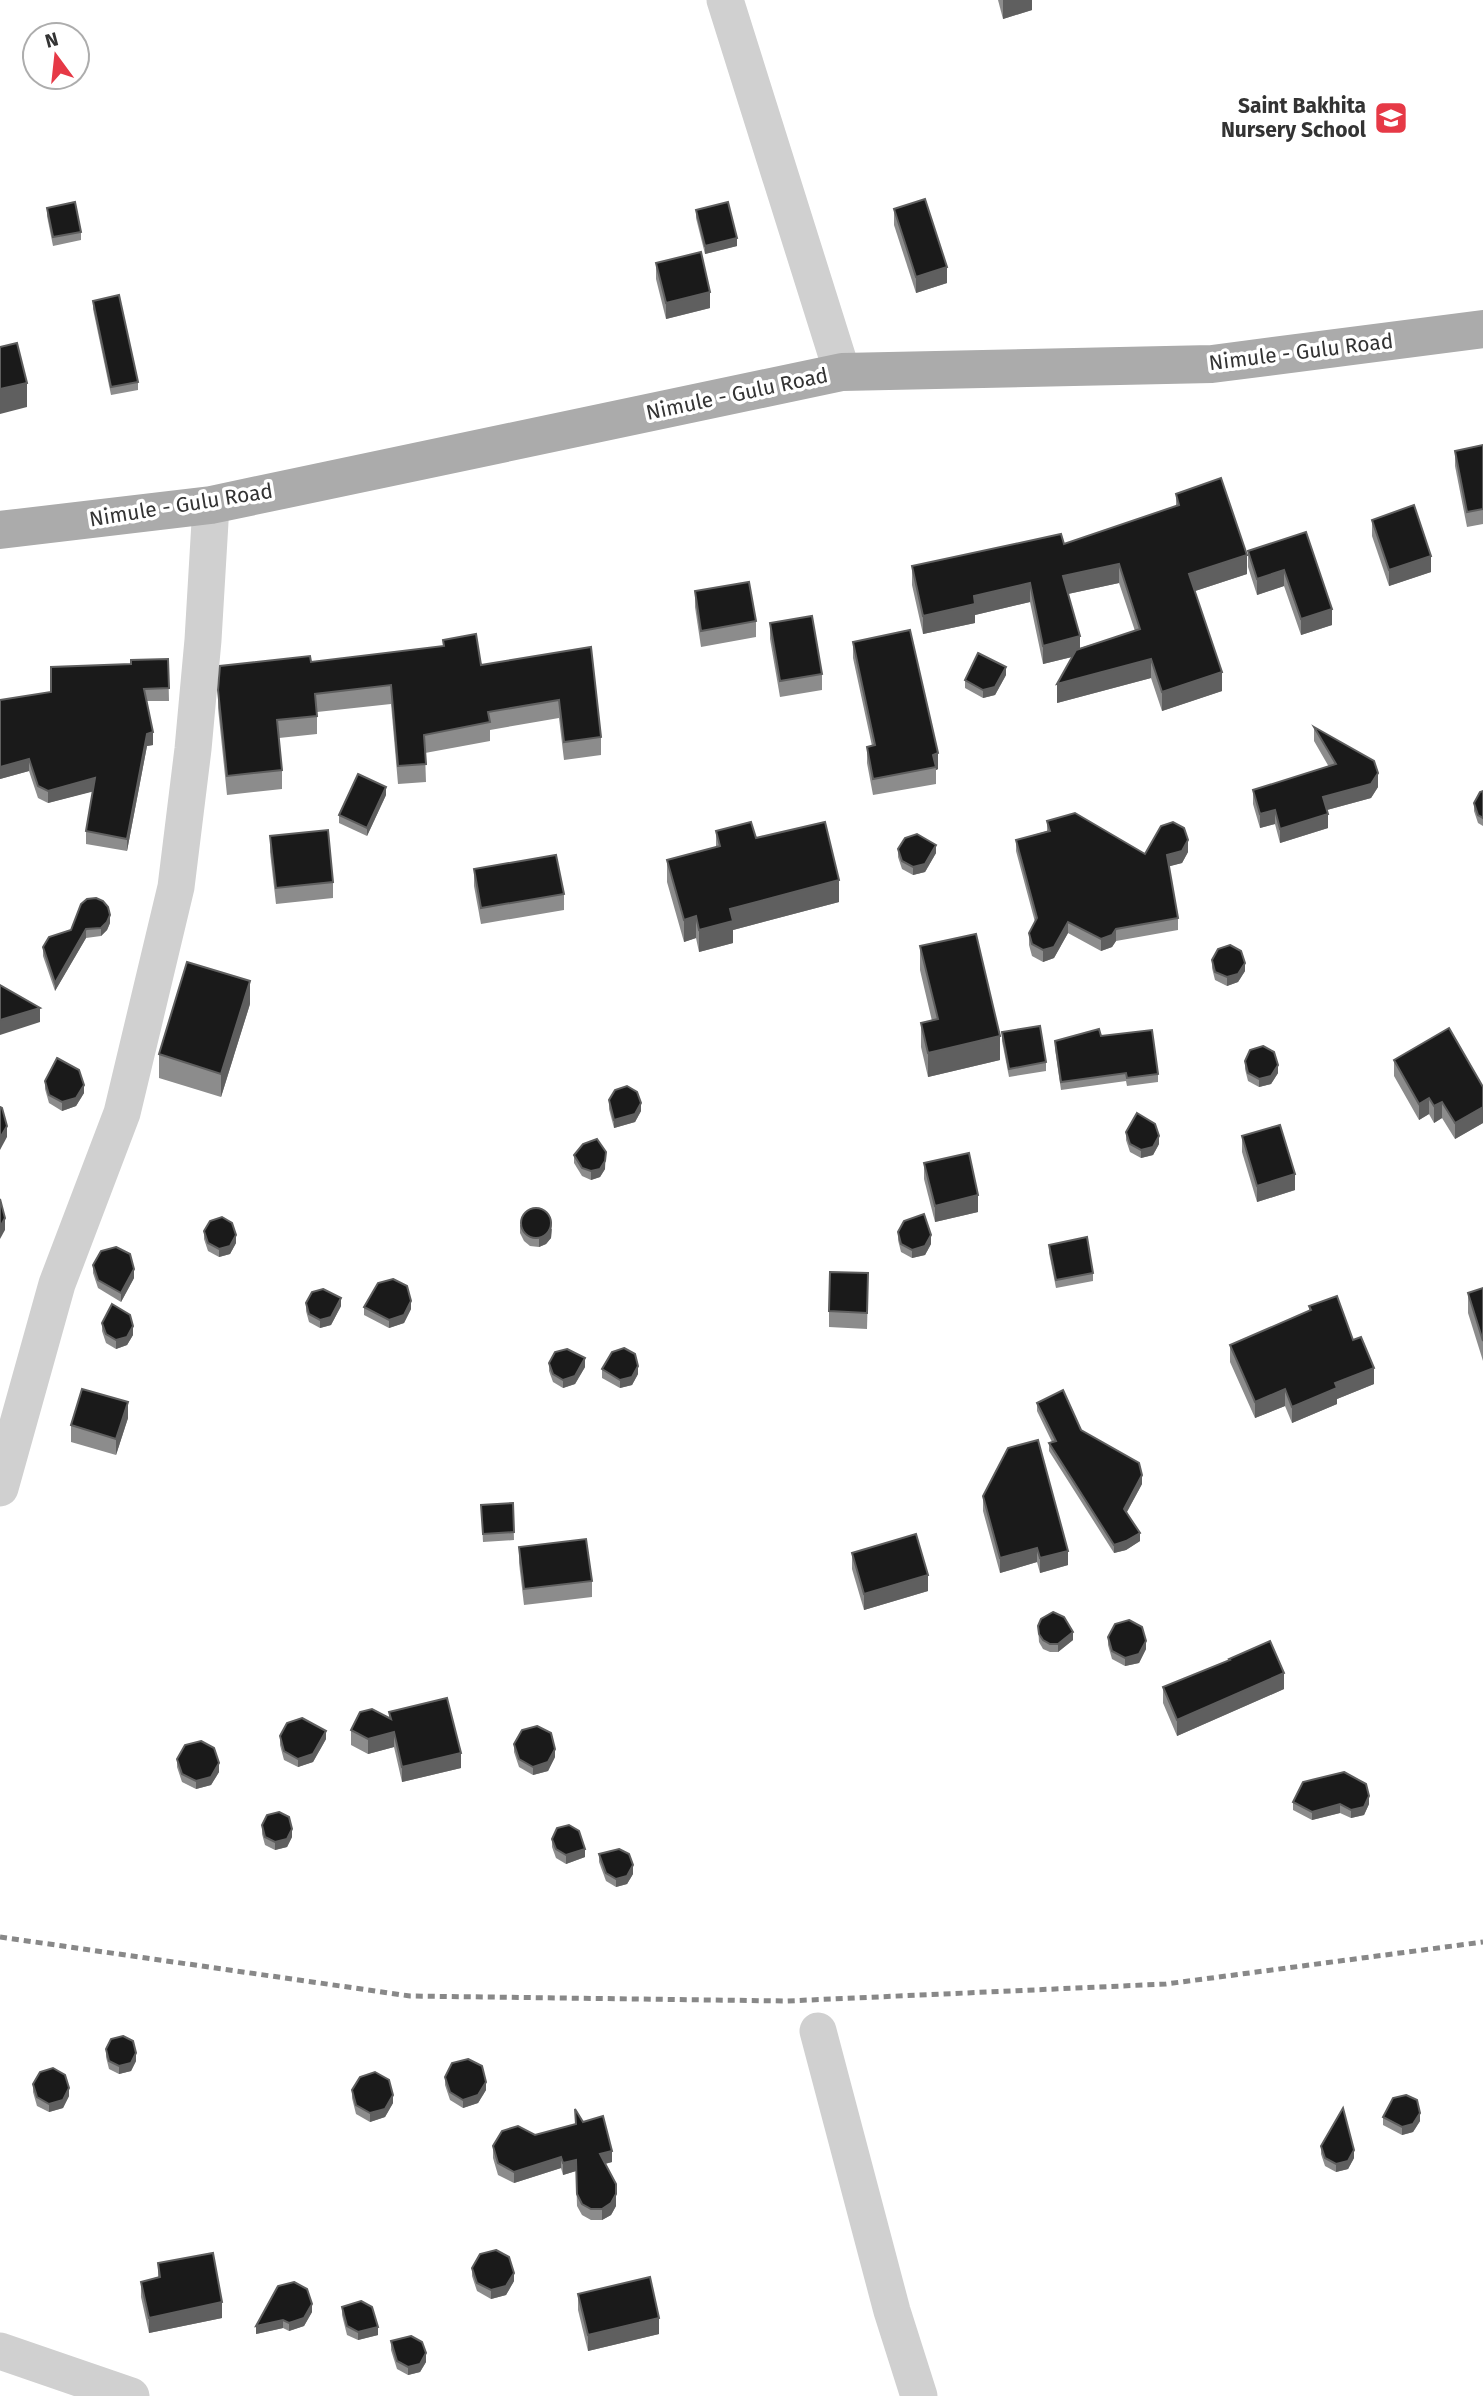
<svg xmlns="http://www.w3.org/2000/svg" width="1483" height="2396" font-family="'Fira Sans',sans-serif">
<rect width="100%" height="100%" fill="#fff"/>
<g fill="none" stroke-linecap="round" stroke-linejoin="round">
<g stroke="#d0d0d0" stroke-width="37">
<path d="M725 0 842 372"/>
<path d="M0 1488 57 1284 122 1113 176 887 193 749 203 640 211 505"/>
<path d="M818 2031 892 2311 919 2396"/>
<path d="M0 2351 131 2396"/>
</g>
<path stroke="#ababab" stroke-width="38" d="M0 530 211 505 842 372 1212 364 1483 329"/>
<path stroke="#888" stroke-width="5" stroke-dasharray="7 5" stroke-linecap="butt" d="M0 1937 410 1996 787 2001 1166 1984 1483 1942"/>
</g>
<g fill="#8c8c8c" fill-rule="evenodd">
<path d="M998 0H1032V10L1003 19Z"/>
<path d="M47 208 81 232V240L53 246 47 216Z"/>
<path d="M894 209 947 283 916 293 894 225Z"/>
<path d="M696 210 737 246 705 254 696 218Z"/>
<path d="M656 263 710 308 666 319 656 279Z"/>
<path d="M93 301 138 382V390L111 395 93 309Z"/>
<path d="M1483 445V524L1467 527 1455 466V451Z"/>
<path d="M1176 494 1247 574 1195 591 1222 691 1162 711 1151 678 1057 703 1072 657 1043 664 1030 602 975 615V623L923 634 912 585V566L1064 544 1176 506ZM1119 583 1135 631 1080 648 1068 594Z"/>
<path d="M1372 520 1431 572 1389 586 1372 536Z"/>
<path d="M1306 532 1332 625 1301 635 1284 586 1257 595 1248 567V551Z"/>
<path d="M695 591 756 621V637L701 647 695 607Z"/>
<path d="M770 623 822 674V690L780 697 770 639Z"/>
<path d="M443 640 481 665 591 647 601 737V755L564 760 559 718 490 730V741L425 753 426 782 398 784 391 704 317 712V734L279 738 282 770V789L227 795 218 708V690L311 662 443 646Z"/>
<path d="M853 642 938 769 936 770V784L873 795 867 763V747L872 746 853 658Z"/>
<path d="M168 659 169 701H147L153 745 147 746 127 851 86 844V831L93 791 48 803 38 798 29 771 0 779V700L51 692 131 664Z"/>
<path d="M1006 675 995 695 983 698 965 688V680Z"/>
<path d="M1314 727 1378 787 1371 798 1327 810 1328 828 1280 843 1275 824 1260 828 1253 804V790L1329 767 1314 741Z"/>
<path d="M1483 791V826L1478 823 1474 811V803Z"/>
<path d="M386 795 367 836 339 823V815Z"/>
<path d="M1047 821 1145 854 1188 852 1182 863 1169 866 1178 918V930L1116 941 1112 947 1101 951 1068 933 1054 958 1043 962 1032 956 1029 945V933L1035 922 1016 851V840L1047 831Z"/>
<path d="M716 831 756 838 839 902 733 930V943L699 952 696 938 684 942 667 882V860L716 847Z"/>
<path d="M270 836 333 882V898L276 904 270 852Z"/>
<path d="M898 849 936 853 925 872 913 875 902 869 898 857Z"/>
<path d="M474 869 564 894V910L481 924 474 886Z"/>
<path d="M110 923 107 930 101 936 86 938 55 991 43 956V947L71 930Z"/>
<path d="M920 946 1000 1060 928 1077 921 1047V1023L932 1021 920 970Z"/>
<path d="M1212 960 1245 971 1238 982 1227 986 1215 980 1212 968Z"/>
<path d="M250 1004 221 1097 159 1078V1054Z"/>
<path d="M1002 1032 1046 1062V1071L1009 1077 1002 1041Z"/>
<path d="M1101 1036 1158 1074V1082L1127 1086 1126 1081 1061 1090 1055 1049V1041Z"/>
<path d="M1394 1060 1483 1087V1123L1455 1139 1442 1118 1434 1123 1429 1114 1419 1120 1394 1076Z"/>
<path d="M1245 1061 1278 1073 1271 1084 1259 1087 1248 1081 1245 1069Z"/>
<path d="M45 1081 84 1093 76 1106 62 1111 49 1103 45 1089Z"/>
<path d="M609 1100 641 1111 635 1122 614 1128 609 1109Z"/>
<path d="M1126 1132 1159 1144 1153 1155 1141 1158 1130 1152 1126 1140Z"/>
<path d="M1242 1136 1295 1190 1257 1202 1242 1152Z"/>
<path d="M606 1152 605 1169 600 1177 591 1180 582 1176 574 1163V1155Z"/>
<path d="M924 1163 978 1212 935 1222 924 1179Z"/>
<path d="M520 1225 552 1229 551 1238 546 1244 539 1247 530 1246 524 1241 520 1233Z"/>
<path d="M204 1231 236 1243 230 1254 219 1257 208 1251 204 1239Z"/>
<path d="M898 1232 931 1244 925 1255 912 1258 901 1252 898 1240Z"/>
<path d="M1049 1245 1093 1273V1281L1056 1288 1049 1253Z"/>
<path d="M93 1265 134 1278 121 1302 98 1288 93 1273Z"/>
<path d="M1483 1288V1361L1468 1313V1293Z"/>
<path d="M868 1289 867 1329 829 1327V1311Z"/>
<path d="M306 1303 341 1306 331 1325 320 1328 309 1322 306 1311Z"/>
<path d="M1309 1306 1353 1340 1374 1384 1337 1399V1404L1292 1423 1285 1406 1255 1418 1230 1362V1345L1309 1311Z"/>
<path d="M364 1307 411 1309 404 1323 389 1328 364 1315Z"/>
<path d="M102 1323 133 1335 127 1345 116 1349 106 1343 102 1331Z"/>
<path d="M549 1363 585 1367 575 1384 563 1388 553 1382 549 1371Z"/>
<path d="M602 1369 638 1374 632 1385 620 1388 602 1378Z"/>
<path d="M1037 1403 1081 1430 1142 1484 1127 1512 1140 1541 1126 1550 1114 1553 1049 1451V1443L1052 1442 1037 1411Z"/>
<path d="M128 1418 116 1455 71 1442V1425Z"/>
<path d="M983 1496 1068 1565 1040 1573 1037 1562 1000 1573 983 1511Z"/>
<path d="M513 1503 514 1540 483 1542 481 1505Z"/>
<path d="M519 1547 592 1581V1597L524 1605 519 1563Z"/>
<path d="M852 1553 928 1591 864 1610 852 1569Z"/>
<path d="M1038 1626 1073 1640 1058 1652H1050L1043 1649 1039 1642Z"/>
<path d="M1108 1637 1146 1649 1139 1663 1125 1666 1112 1659 1108 1645Z"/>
<path d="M1229 1659 1284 1689 1177 1736 1163 1703V1687L1229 1661Z"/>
<path d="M389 1712 461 1768 402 1782 394 1747 368 1754 351 1745V1730L389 1718Z"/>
<path d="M280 1736 326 1739 313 1762 298 1767 284 1760 280 1745Z"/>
<path d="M514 1744 555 1757 548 1771 533 1775 519 1767 514 1752Z"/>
<path d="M177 1759 219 1772 211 1785 196 1789 182 1782 177 1767Z"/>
<path d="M1293 1802 1369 1804 1364 1815 1351 1818 1340 1813 1312 1820 1293 1810Z"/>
<path d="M262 1825 292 1837 287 1847 275 1850 265 1845 262 1834Z"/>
<path d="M552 1839 585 1857 566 1864 556 1858 552 1847Z"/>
<path d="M599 1854 633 1874 627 1884 616 1887 606 1881 599 1862Z"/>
<path d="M106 2049 136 2061 131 2071 119 2074 109 2069 106 2057Z"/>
<path d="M445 2077 486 2090 478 2103 463 2108 450 2100 445 2085Z"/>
<path d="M33 2084 69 2096 63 2108 49 2112 37 2106 33 2092Z"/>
<path d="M352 2090 393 2103 385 2117 370 2122 356 2114 352 2098Z"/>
<path d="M1383 2117 1420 2121 1413 2132 1402 2135 1383 2125Z"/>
<path d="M583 2122 612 2162 605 2164 616 2206 611 2215 602 2220H591L582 2215 577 2206 576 2171 563 2175 561 2168 514 2183 498 2175 493 2158V2146Z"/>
<path d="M1321 2146 1354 2158 1348 2169 1336 2172 1325 2166 1321 2154Z"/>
<path d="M158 2263 222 2318 149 2333 141 2297V2282L158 2277Z"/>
<path d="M472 2268 514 2281 506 2295 491 2299 477 2291 472 2276Z"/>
<path d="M294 2282 312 2312 304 2326 289 2331 283 2328 256 2334Z"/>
<path d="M578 2294 659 2334 588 2351 578 2310Z"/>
<path d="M342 2307 378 2335 358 2340 347 2335 342 2315Z"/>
<path d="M391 2341 426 2362 420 2372 408 2375 397 2369 391 2350Z"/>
</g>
<g fill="#5f5f5f">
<path d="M1003 0H1032V10L1003 19Z"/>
<path d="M737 238V246L705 254V246Z"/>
<path d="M947 267V283L916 293V277Z"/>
<path d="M710 292V308L666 319V303Z"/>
<path d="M27 383V407L0 414V389Z"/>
<path d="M1247 555V574L1189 593V574Z"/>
<path d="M1431 556V572L1389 586V570Z"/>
<path d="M1119 564V583L1063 595V576Z"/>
<path d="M1284 570V586L1257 595V579Z"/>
<path d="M1030 583V602L975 615V623L923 634V616L974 596Z"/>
<path d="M1332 609V625L1301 635V619Z"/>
<path d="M1080 636V655L1043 664V646Z"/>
<path d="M1151 659V678L1057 703V684Z"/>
<path d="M1006 667V675L995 695 983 698V690Z"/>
<path d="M1222 672V691L1162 711V692Z"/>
<path d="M153 732V745L147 746 127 851V839L147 734Z"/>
<path d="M938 753V769L936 770 933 755Z"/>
<path d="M29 759V771L0 779V767Z"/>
<path d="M1378 773V787L1371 798 1323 811V797Z"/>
<path d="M95 778V791L48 803V791Z"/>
<path d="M386 787V795L367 836V828Z"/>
<path d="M1275 810V824L1260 828V814Z"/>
<path d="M1328 814V828L1280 843V829Z"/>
<path d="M1188 840V852L1182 863 1167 867V855Z"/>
<path d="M936 845V853L925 872 913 875V867Z"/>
<path d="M839 880V902L733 930V943L699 952V930L730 909Z"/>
<path d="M110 915V923L107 930 101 936V928Z"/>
<path d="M696 916V938L684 942V920Z"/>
<path d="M1068 922V933L1054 958 1043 962V950Z"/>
<path d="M86 929V938L55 991V983Z"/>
<path d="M1116 929V941L1112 947 1101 951V939Z"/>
<path d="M1245 963V971L1238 982 1227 986V977Z"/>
<path d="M250 981V1004L221 1097V1074Z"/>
<path d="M40 1008V1022L0 1035V1020Z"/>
<path d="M1000 1036V1060L928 1077V1053Z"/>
<path d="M1278 1065V1073L1271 1084 1259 1087V1079Z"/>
<path d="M84 1085V1093L76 1106 62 1111V1102Z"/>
<path d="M1429 1098V1114L1419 1120V1104Z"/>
<path d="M1442 1102V1118L1434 1123V1106Z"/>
<path d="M641 1103V1111L635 1122 614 1128V1120Z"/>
<path d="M1483 1107V1123L1455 1139V1123Z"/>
<path d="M7 1126V1137L0 1150V1138Z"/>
<path d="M1159 1136V1144L1153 1155 1141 1158V1150Z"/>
<path d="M605 1161V1169L600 1177 591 1180V1171Z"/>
<path d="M1295 1174V1190L1257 1202V1186Z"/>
<path d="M978 1195V1212L935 1222V1206Z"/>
<path d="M5 1218V1230L0 1239V1227Z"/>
<path d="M552 1221 551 1238 546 1244 539 1247V1239Z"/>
<path d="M236 1235V1243L230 1254 219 1257V1249Z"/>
<path d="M931 1235V1244L925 1255 912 1258V1250Z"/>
<path d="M134 1269V1278L121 1302V1293Z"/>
<path d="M341 1298V1306L331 1325 320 1328V1320Z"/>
<path d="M411 1301V1309L404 1323 389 1328V1320Z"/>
<path d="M133 1326V1335L127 1345 116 1349V1340Z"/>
<path d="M585 1358V1367L575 1384 563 1388V1380Z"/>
<path d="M638 1366V1374L632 1385 620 1388V1380Z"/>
<path d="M1374 1368V1384L1337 1399V1404L1292 1423V1407L1335 1383Z"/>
<path d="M1285 1389V1406L1255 1418V1402Z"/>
<path d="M128 1402V1418L116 1455V1439Z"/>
<path d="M1142 1475V1484L1124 1517V1509Z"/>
<path d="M1140 1533V1541L1126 1550 1114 1553V1545Z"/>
<path d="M1037 1548V1562L1000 1573V1558Z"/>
<path d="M1068 1551V1565L1040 1573V1558Z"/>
<path d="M928 1575V1591L864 1610V1594Z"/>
<path d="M1073 1632V1640L1058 1652V1644Z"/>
<path d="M1146 1641V1649L1139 1663 1125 1666V1658Z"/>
<path d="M1284 1673V1689L1177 1736V1720Z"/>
<path d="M326 1731V1739L313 1762 298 1767V1759Z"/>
<path d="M394 1732V1747L368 1754V1739Z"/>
<path d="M555 1749V1757L548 1771 533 1775V1767Z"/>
<path d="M461 1753V1768L402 1782V1767Z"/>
<path d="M219 1763V1772L211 1785 196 1789V1781Z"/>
<path d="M1369 1796V1804L1364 1815 1351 1818V1810Z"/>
<path d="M1340 1804V1813L1312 1820V1812Z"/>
<path d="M292 1829V1837L287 1847 275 1850V1842Z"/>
<path d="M585 1849V1857L566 1864V1855Z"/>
<path d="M633 1865V1874L627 1884 616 1887V1879Z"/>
<path d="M136 2053V2061L131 2071 119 2074V2066Z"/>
<path d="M486 2082V2090L478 2103 463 2108V2100Z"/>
<path d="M69 2088V2096L63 2108 49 2112V2104Z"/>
<path d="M393 2095V2103L385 2117 370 2122V2113Z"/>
<path d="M1420 2113V2121L1413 2132 1402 2135V2127Z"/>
<path d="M1354 2150V2158L1348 2169 1336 2172V2164Z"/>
<path d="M612 2151V2162L600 2165V2154Z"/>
<path d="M561 2157V2168L514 2183V2172Z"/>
<path d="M576 2160V2171L563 2175V2163Z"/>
<path d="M616 2194V2206L611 2215 602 2220V2209Z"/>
<path d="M514 2273V2281L506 2295 491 2299V2290Z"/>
<path d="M222 2302V2318L149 2333V2318Z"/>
<path d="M312 2304V2312L304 2326 289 2331V2323Z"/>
<path d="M659 2318V2334L588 2351V2335Z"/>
<path d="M283 2320V2328L256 2334V2326Z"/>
<path d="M378 2327V2335L358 2340V2332Z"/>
<path d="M426 2353V2362L420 2372 408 2375V2367Z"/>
</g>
<g fill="#1a1a1a" stroke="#5f5f5f" stroke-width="2">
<path d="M925 199 947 267 916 277 894 209Z"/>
<path d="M75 202 81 232 53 237 47 208Z"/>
<path d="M728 202 737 238 705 246 696 210Z"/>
<path d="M701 252 710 292 666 303 656 263Z"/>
<path d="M119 295 138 382 111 387 93 301Z"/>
<path d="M17 343 27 383 0 389V347Z"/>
<path d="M1483 445V509L1467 512 1455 451Z"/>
<path d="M1221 478 1247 555 1189 574 1222 672 1162 692 1151 659 1057 684 1076 650 1140 629 1119 564 1063 576 1080 636 1043 646 1030 583 974 596 975 604 923 616 912 566 1061 534 1064 544 1179 505 1176 494Z"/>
<path d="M1414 505 1431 556 1389 570 1372 520Z"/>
<path d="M1306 532 1332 609 1301 619 1284 570 1257 579 1248 551Z"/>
<path d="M749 582 756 621 701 631 695 591Z"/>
<path d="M812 616 822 674 780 681 770 623Z"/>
<path d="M910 630 938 753 933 755 936 767 873 779 867 747 875 745 853 642Z"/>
<path d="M476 634 481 665 591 647 601 737 564 742 559 700 488 712 490 722 424 735 426 764 398 766 391 685 315 694 317 716 277 720 282 770 227 776 218 690 220 666 310 656 311 662 444 646 443 640Z"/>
<path d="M978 653 1006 667 995 687 983 690 965 680Z"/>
<path d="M168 659 169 688 144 689 153 732 147 734 127 839 86 831 95 778 48 791 38 786 29 759 0 767V700L51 692V667L131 664V660Z"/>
<path d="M1314 727 1374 761 1378 773 1371 784 1323 797 1328 814 1280 829 1275 810 1260 814 1253 790 1336 764Z"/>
<path d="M358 774 386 787 367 828 339 815Z"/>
<path d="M1483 791V818L1478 815 1474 803 1480 792Z"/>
<path d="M1075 813 1145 854 1161 826 1173 822 1184 828 1188 840 1182 851 1167 855 1178 918 1116 929 1112 935 1101 939 1068 922 1054 947 1043 950 1032 944 1029 933 1037 918 1016 840 1050 831 1047 821Z"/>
<path d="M751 822 756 838 825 822 839 880 730 909 733 921 699 930 696 916 684 920 667 860 720 846 716 831Z"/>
<path d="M328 830 333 882 276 888 270 836Z"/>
<path d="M917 834 936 845 925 864 913 867 902 861 898 849 905 838Z"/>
<path d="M556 855 564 894 481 908 474 869Z"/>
<path d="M96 898 103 901 108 907 110 915 107 922 101 928 86 929 55 983 43 947 49 937 71 930 81 904 87 899Z"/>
<path d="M976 934 1000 1036 928 1053 921 1023 938 1019 920 946Z"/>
<path d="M1230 945 1241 951 1245 963 1238 974 1227 977 1215 972 1212 960 1218 949Z"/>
<path d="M187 962 250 981 221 1074 159 1054Z"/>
<path d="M0 985 40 1008 0 1020Z"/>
<path d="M1040 1026 1046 1062 1009 1069 1002 1032Z"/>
<path d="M1449 1028 1483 1087V1107L1455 1123 1442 1102 1434 1106 1429 1098 1419 1104 1394 1060Z"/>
<path d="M1099 1029 1101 1036 1152 1030 1158 1074 1127 1078 1126 1073 1061 1082 1055 1041Z"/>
<path d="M1263 1046 1274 1052 1278 1065 1271 1076 1259 1079 1248 1073 1245 1061 1250 1050Z"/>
<path d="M57 1058 79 1070 84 1085 76 1098 62 1102 49 1095 45 1081Z"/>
<path d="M627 1086 637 1092 641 1103 635 1114 614 1120 609 1100 615 1090Z"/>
<path d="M0 1107 2 1108 7 1126 0 1138Z"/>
<path d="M1137 1113 1155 1124 1159 1136 1153 1147 1141 1150 1130 1144 1126 1132Z"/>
<path d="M1280 1125 1295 1174 1257 1186 1242 1136Z"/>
<path d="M597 1139 606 1152 605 1161 600 1169 591 1171 582 1168 574 1155 583 1144Z"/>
<path d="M969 1153 978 1195 935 1206 924 1163Z"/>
<path d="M0 1199 5 1218 0 1227Z"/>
<circle cx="536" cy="1223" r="15"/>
<path d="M924 1214 931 1235 925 1246 912 1250 901 1244 898 1232 904 1221Z"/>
<path d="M222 1217 232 1223 236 1235 230 1246 219 1249 208 1243 204 1231 210 1221Z"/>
<path d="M1087 1237 1093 1273 1056 1280 1049 1245Z"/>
<path d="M116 1247 130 1254 134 1269 121 1293 98 1280 93 1265 101 1251Z"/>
<path d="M830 1272 868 1273 867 1313 829 1311Z"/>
<path d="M393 1279 407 1286 411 1301 404 1315 389 1320 364 1307 378 1283Z"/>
<path d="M1483 1288V1341L1468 1293Z"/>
<path d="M323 1289 341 1298 331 1317 320 1320 309 1314 306 1303 312 1292Z"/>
<path d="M1337 1296 1353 1340 1361 1337 1374 1368 1335 1383 1337 1388 1292 1407 1285 1389 1255 1402 1230 1345 1311 1310 1309 1306Z"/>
<path d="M112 1304 130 1315 133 1326 127 1337 116 1340 106 1334 102 1323Z"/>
<path d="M624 1348 635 1354 638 1366 632 1377 620 1380 602 1369 612 1352Z"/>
<path d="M567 1349 585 1358 575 1376 563 1380 553 1374 549 1363 555 1352Z"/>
<path d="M82 1389 128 1402 116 1439 71 1425Z"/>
<path d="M1063 1390 1081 1430 1139 1463 1142 1475 1124 1509 1140 1533 1126 1541 1114 1545 1049 1443 1056 1441 1037 1403Z"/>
<path d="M1038 1440 1068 1551 1040 1558 1037 1548 1000 1558 983 1496 1008 1448Z"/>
<path d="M513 1503 514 1532 483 1534 481 1505Z"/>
<path d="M916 1534 928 1575 864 1594 852 1553Z"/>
<path d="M586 1539 592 1581 524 1589 519 1547Z"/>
<path d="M1053 1612 1064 1617 1073 1632 1058 1644H1050L1043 1640 1039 1634 1038 1626 1041 1619Z"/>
<path d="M1129 1620 1142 1627 1146 1641 1139 1654 1125 1658 1112 1651 1108 1637 1115 1624Z"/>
<path d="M1270 1641 1284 1673 1177 1720 1163 1687 1230 1660 1229 1659Z"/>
<path d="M447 1698 461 1753 402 1767 394 1732 368 1739 351 1730 360 1712 372 1709 391 1719 389 1712Z"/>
<path d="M302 1718 326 1731 313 1754 298 1759 284 1751 280 1736 287 1723Z"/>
<path d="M537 1726 551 1733 555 1749 548 1762 533 1767 519 1759 514 1744 522 1730Z"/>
<path d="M201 1741 214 1748 219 1763 211 1777 196 1781 182 1774 177 1759 185 1745Z"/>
<path d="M1344 1772 1366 1784 1369 1796 1364 1807 1351 1810 1340 1804 1312 1812 1293 1802 1303 1782Z"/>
<path d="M279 1812 289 1817 292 1829 287 1839 275 1842 265 1837 262 1825 267 1815Z"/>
<path d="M569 1825 579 1831 585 1849 566 1855 556 1849 552 1839 557 1828Z"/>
<path d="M619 1849 629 1854 633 1865 627 1876 616 1879 606 1873 599 1854Z"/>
<path d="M123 2036 133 2041 136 2053 131 2063 119 2066 109 2061 106 2049 111 2039Z"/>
<path d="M468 2059 482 2066 486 2082 478 2095 463 2100 450 2092 445 2077 452 2063Z"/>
<path d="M53 2068 65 2075 69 2088 63 2100 49 2104 37 2097 33 2084 40 2072Z"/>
<path d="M375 2072 389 2080 393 2095 385 2109 370 2113 356 2105 352 2090 360 2077Z"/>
<path d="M1406 2095 1417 2100 1420 2113 1413 2124 1402 2127 1383 2117 1393 2098Z"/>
<path d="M1343 2108 1354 2150 1348 2161 1336 2164 1325 2158 1321 2146Z"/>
<path d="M575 2109 583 2122 603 2116 612 2151 600 2154 616 2184V2194L611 2203 602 2209H591L582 2204 577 2194 576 2160 563 2163 561 2157 514 2172 498 2163 493 2146 502 2131 518 2126 535 2135 576 2124Z"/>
<path d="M496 2250 509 2257 514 2273 506 2286 491 2290 477 2283 472 2268 480 2254Z"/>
<path d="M213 2253 222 2302 149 2318 141 2282 160 2277 158 2263Z"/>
<path d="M650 2277 659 2318 588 2335 578 2294Z"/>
<path d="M294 2282 307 2289 312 2304 304 2318 289 2323 283 2320 256 2326 278 2286Z"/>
<path d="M361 2301 372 2307 378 2327 358 2332 347 2326 342 2307Z"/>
<path d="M411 2336 422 2342 426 2353 420 2364 408 2367 397 2361 391 2341Z"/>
</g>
<defs>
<symbol id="school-square" viewBox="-11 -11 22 22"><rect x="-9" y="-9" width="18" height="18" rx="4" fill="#e63946" stroke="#fff"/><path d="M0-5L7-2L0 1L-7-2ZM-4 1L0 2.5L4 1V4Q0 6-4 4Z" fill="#fff"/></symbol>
</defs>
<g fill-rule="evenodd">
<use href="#school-square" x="1372" y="99" width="38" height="38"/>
</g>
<g text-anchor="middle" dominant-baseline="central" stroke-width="7" stroke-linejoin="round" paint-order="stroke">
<g font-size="21" font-weight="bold" fill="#333" stroke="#fff" text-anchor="end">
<text x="1366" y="106">Saint Bakhita<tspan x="1366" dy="24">Nursery School</tspan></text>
</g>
<g font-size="21" fill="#333" stroke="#fff">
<text transform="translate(1301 352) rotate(-7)">Nimule - Gulu Road</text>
<text transform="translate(737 394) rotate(-12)">Nimule - Gulu Road</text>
<text transform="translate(181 505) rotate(-9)">Nimule - Gulu Road</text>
</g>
</g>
<g transform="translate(56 56) rotate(345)"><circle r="33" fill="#ffffff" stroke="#adadad" stroke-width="2"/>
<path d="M0-5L12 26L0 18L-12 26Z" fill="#e63946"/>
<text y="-10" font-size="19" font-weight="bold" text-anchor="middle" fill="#333333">N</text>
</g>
</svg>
